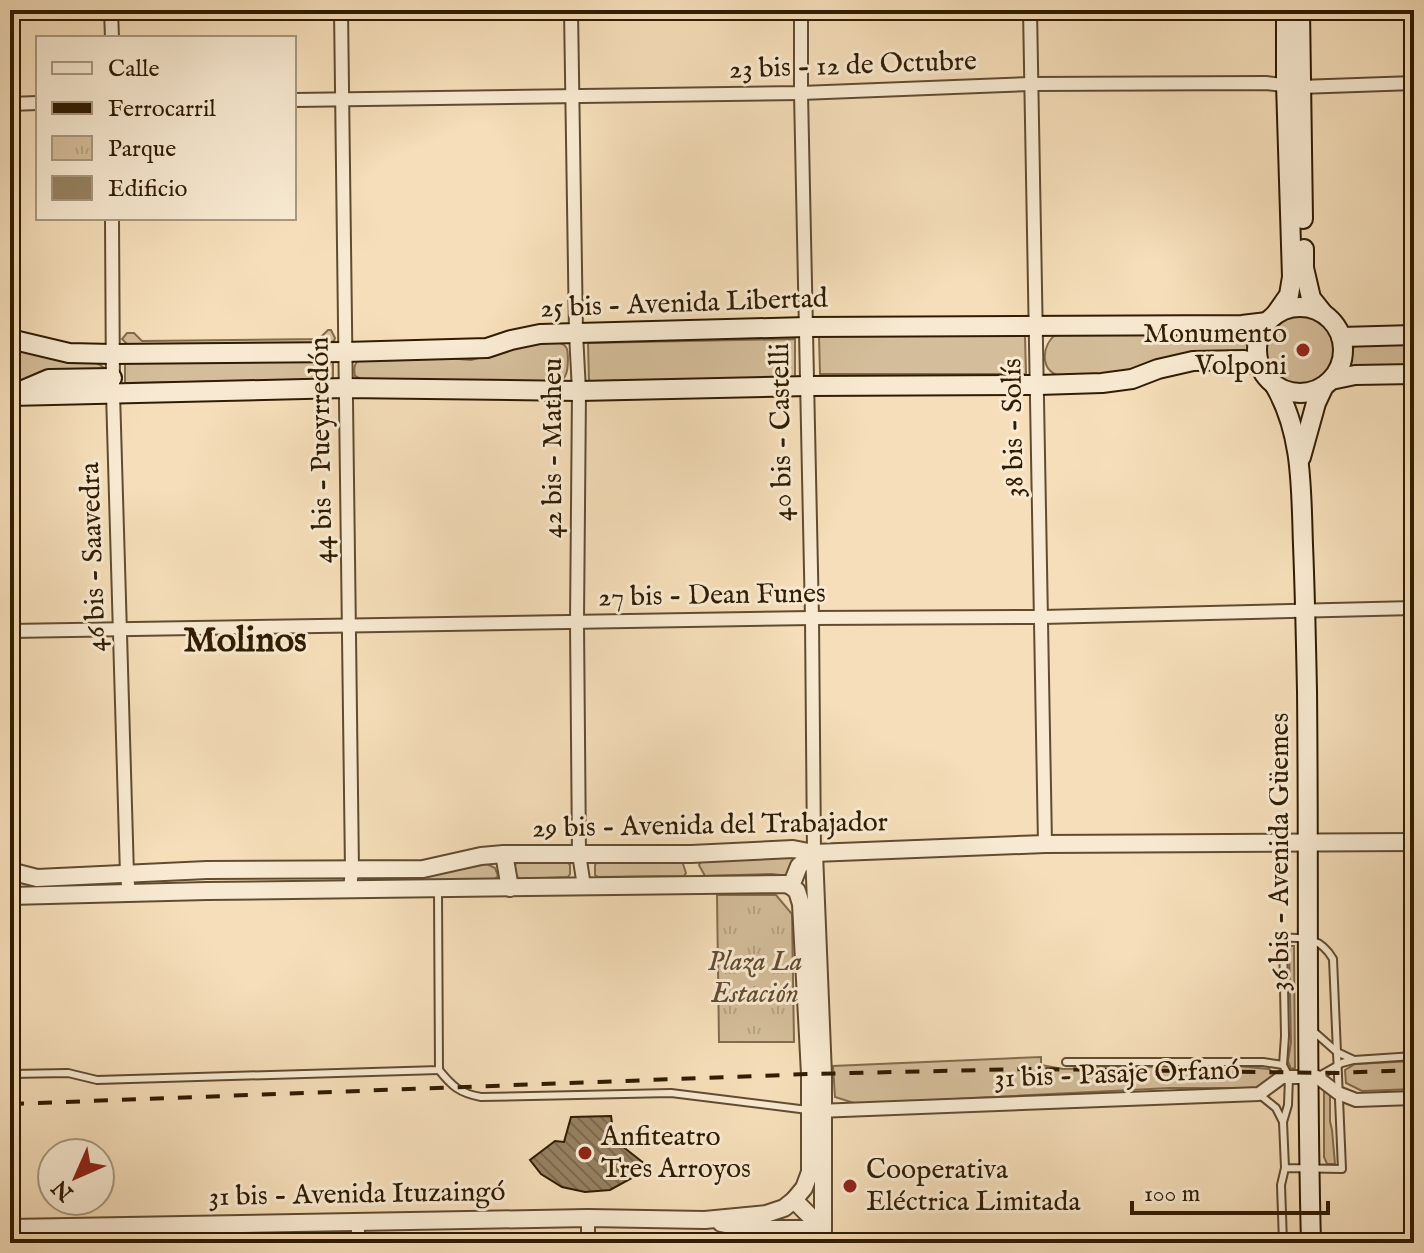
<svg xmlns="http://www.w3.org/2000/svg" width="1424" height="1253" font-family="'IM FELL English',serif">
<defs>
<pattern id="park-tufts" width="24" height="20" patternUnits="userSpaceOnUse" patternTransform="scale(2)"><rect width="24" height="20" fill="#d4bd9a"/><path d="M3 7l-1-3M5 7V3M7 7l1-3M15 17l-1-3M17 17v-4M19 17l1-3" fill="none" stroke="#b6a283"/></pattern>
<pattern id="building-back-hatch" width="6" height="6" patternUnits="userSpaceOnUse" patternTransform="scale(2)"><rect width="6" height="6" fill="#968161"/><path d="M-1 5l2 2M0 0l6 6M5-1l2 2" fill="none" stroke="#7b694e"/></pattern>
</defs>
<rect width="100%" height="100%" fill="#f5deb9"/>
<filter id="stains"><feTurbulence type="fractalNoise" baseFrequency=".0025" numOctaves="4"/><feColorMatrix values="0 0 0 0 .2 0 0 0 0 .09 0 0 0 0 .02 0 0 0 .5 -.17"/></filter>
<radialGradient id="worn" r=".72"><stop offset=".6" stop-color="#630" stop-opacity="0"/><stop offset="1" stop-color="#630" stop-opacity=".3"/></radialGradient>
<g fill="#d4bd9a" stroke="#826c4e" stroke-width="2">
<circle cx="1300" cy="349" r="34"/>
<path d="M328 330H331L335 338 334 341 329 343 128 345 122 339 127 333H134L142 341 319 339Z"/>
<path d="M1242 332 1249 336 1252 342 1249 350 1245 355 1141 367 1110 374 1059 376C1039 369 1042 345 1056 334Z"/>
<path d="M819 336H1025L1026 374H820Z"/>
<path d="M795 339V377L589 382 588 343Z"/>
<path d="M539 342C547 342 561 340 566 347 569 351 568 370 566 374 564 380 561 380 556 383L365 381 355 376C353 367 355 362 362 357L446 358 471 360Z"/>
<path d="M1414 343V368L1357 370 1349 366 1351 353 1355 345Z"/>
<path d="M10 346C35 352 53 360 80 361 90 362 97 361 104 368L103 372 10 385Z"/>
<path d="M333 359V380L125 383V362Z"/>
<path d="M794 857 787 876 772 874 705 876 699 865 702 860Z"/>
<path d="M598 861H682L686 873 684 876 598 877 595 875V865Z"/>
<path d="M517 862H567L570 865V874L568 877 520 879 518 878 513 868Z"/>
<path d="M487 864 495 868 498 876 494 880 363 881 364 878 421 877Z"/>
<path d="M1289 946H1294L1295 1068 1291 1069 1288 1061 1291 1042Z"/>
<path d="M1041 1057V1065L1063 1069 1226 1065 1269 1069 1276 1076 1256 1088H1170L857 1104 835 1097 833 1066Z"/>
<path d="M1414 1061V1089L1362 1091 1346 1083 1345 1070 1355 1064Z"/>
<path d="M1324 1088 1330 1096V1121L1332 1130 1335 1164H1327L1324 1157Z"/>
<path d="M811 1236V1243H600V1237Z"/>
</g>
<path fill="url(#park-tufts)" stroke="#826c4e" stroke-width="2" d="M717 895H776L792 914 794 1042H719Z"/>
<path fill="url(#building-back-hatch)" stroke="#301c02" stroke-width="2" d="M611 1116 615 1146H622L645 1164 632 1178 610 1190 585 1192 562 1187 541 1174 530 1160 555 1141 564 1142 571 1117Z"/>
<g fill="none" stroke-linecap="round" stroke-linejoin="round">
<defs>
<g id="service">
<path d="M1312 1030 1337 1052 1354 1060 1414 1056"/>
<path d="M1066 1062H1263L1283 1065"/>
<path d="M439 1070C452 1086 459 1093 481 1097L671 1093 808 1110"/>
<path d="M10 1074 68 1073 97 1080 439 1070 438 891"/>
<path d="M1317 1077 1342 1063 1353 1060"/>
<path d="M1260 1095 1276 1108 1283 1122"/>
<path d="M1283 1243 1281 1185 1285 1168 1283 1122 1288 1105 1289 1077 1283 1065 1285 1036 1283 938C1305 937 1321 938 1333 959L1342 1169 1285 1168"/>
</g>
<g id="minor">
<path d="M111 10 112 38"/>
<path d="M341 10 352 870 350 889"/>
<path d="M571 10 576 333 579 391 577 622 579 854 584 886"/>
<path d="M801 10V93L812 618 814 853"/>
<path d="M1030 10 1045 844"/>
<path d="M294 100 801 93 1031 84 1266 83 1300 87 1414 83"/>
<path d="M10 104 38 103"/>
<path d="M112 218 113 393 127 875 129 894"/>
<path d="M10 631 812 618 1042 617 1414 608"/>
<path d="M817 1111 1259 1094 1282 1077H1317L1338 1093 1356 1100 1414 1098"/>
<path d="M588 1218V1243"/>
<path d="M358 1221V1243"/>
<path d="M126 1225 127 1243"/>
</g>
<g id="tertiary">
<path d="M814 853 799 866 791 886 797 891 801 904 810 1074V1172L804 1188 794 1200 823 1229 822 1243"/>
<path d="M504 854 510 888"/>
<path d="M10 871 37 878 207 870 423 869 481 856 504 854H691L793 849 814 853 1045 844 1414 842"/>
<path d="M10 896 207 891 785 884 791 886"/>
<path d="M721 1223 755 1229H823V1075L814 853"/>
<path d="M10 1228 588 1218 705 1220 766 1214 784 1208 794 1200"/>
</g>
<g id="secondary">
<path d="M1300 10 1303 219"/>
<path d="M1304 249V268L1311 298 1323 313"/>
<circle cx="1300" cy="350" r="43"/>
<path d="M1275 315 1289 295 1292 277 1286 84V10"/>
<path d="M1341 337 1414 335"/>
<path d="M10 339 69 353 112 354 345 352 487 348 511 340 540 334 806 327 1242 325 1267 322"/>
<path d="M1331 380 1355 375 1414 374"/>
<path d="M1275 386C1303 434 1301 490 1303 545 1305 593 1306 642 1307 691 1309 875 1306 1059 1311 1243"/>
<path d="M16 393 49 379 112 378"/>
<path d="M10 396 345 388 579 391 808 386 1038 385 1102 383 1132 379 1158 369 1193 361 1244 360 1260 367"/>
<path d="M1301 457 1316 403 1324 386"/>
</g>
</defs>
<use href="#service" stroke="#614c30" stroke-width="10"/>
<use href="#minor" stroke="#614c30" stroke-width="16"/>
<use href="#tertiary" stroke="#614c30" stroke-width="20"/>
<use href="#secondary" stroke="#301c02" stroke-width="22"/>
<use href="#service" stroke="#f8ead2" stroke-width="6"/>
<use href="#minor" stroke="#f8ead2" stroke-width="12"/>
<use href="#tertiary" stroke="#f8ead2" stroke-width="16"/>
<use href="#secondary" stroke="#f8ead2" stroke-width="18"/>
<path stroke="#301c02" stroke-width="4" stroke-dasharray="14 14" stroke-linecap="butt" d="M10 1104 810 1074 1026 1069 1337 1073 1414 1070"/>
</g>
<g fill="#8f2418" stroke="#f8ead2" stroke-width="3">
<circle cx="1303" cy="350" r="8"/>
<circle cx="585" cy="1153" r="8"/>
<circle cx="850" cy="1186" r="8"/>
</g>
<g text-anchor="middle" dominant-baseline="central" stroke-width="6" stroke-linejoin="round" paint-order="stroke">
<g font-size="28" fill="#301c02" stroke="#f8ead2">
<text transform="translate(853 66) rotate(-2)">23 bis - 12 de Octubre</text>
<text transform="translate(684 304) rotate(-2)">25 bis - Avenida Libertad</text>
<text transform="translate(1014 428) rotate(-91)">38 bis - Solís</text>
<text transform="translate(782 432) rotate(-91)">40 bis - Castelli</text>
<text transform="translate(553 448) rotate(-90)">42 bis - Matheu</text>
<text transform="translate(322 450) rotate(-91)">44 bis - Pueyrredón</text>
<text transform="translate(94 557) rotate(-92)">46 bis - Saavedra</text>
<text transform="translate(712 596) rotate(-1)">27 bis - Dean Funes</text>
<text transform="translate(710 826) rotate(-1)">29 bis - Avenida del Trabajador</text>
<text transform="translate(1280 852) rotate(-90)">36 bis - Avenida Güemes</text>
<text transform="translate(1117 1075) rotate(-2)">31 bis - Pasaje Orfanó</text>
<text transform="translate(357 1195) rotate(-1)">31 bis - Avenida Ituzaingó</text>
</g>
<g font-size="28" fill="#301c02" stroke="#f8ead2" text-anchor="start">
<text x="1287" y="334" text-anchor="end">Monumento<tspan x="1287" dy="32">Volponi</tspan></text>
<text x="601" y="1137">Anfiteatro<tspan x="601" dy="32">Tres Arroyos</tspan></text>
<text x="866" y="1170">Cooperativa<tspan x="866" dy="32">Eléctrica Limitada</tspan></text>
</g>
<g font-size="28" font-style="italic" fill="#614c30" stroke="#f8ead2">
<text x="755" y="962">Plaza La<tspan x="755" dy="32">Estación</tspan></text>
</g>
<g font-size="36" font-weight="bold" fill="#301c02" stroke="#f8ead2">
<text x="245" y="641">Molinos</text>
</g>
</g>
<rect width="1424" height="1253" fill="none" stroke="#f5deb9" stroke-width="40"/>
<rect x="12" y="12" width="1400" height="1229" fill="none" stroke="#301c02" stroke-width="4"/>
<rect x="20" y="20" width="1384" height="1213" fill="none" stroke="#301c02" stroke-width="2"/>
<rect x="36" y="36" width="260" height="184" fill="#f8ead2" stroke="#a8987f" stroke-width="2"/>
<rect x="52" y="62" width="40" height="12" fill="#f8ead2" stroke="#a8987f" stroke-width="2"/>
<text x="108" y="76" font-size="24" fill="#301c02">Calle</text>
<rect x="52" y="102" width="40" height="12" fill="#301c02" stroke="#a8987f" stroke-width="2"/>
<text x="108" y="116" font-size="24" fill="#301c02">Ferrocarril</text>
<rect x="52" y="136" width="40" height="24" fill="url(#park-tufts)" stroke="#a8987f" stroke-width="2"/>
<text x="108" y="156" font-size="24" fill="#301c02">Parque</text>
<rect x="52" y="176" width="40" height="24" fill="#968161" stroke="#a8987f" stroke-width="2"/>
<text x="108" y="196" font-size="24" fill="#301c02">Edificio</text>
<g transform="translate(76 1177) rotate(225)"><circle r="38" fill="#f8ead2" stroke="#a8987f" stroke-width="2"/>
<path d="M0-6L14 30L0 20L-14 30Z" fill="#8f2418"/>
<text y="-12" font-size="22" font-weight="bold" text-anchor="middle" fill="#301c02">N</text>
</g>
<path d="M1132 1201v12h196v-12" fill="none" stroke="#301c02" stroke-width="4"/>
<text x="1144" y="1201" font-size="24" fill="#301c02" stroke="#f8ead2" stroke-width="6" paint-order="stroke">100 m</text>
<rect width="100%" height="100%" filter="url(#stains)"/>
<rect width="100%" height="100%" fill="url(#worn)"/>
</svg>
